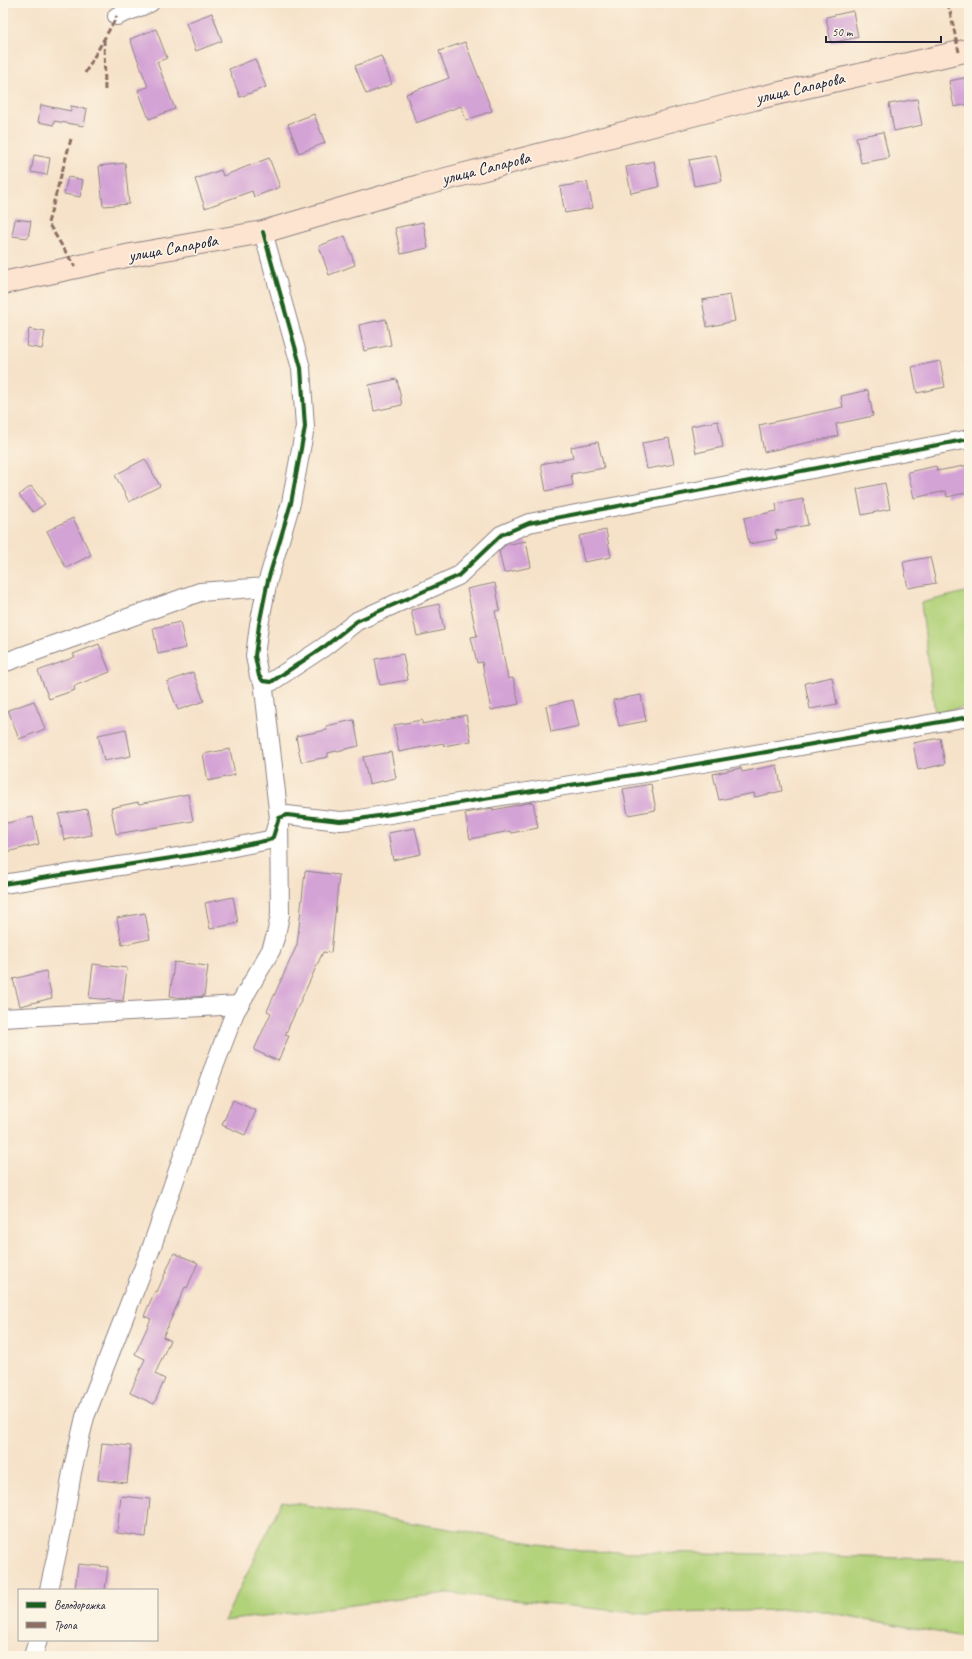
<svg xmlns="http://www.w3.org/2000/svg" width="972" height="1659" font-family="Caveat,sans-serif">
<rect width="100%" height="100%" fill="#fcf5e5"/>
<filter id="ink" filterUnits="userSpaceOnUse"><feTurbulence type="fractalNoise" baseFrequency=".025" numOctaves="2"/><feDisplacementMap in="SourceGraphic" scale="8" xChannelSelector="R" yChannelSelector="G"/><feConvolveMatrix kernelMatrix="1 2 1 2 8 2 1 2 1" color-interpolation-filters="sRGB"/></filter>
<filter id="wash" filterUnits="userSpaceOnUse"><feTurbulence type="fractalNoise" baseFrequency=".012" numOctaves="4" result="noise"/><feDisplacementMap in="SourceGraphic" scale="16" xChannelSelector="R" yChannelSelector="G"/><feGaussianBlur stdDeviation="0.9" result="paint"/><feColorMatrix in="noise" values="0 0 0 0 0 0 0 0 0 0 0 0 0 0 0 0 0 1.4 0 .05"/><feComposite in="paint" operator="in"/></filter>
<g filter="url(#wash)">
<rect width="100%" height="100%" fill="#f6e2c9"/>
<g fill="#b2d27a" stroke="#6a7a5a">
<path d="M969 591V706L935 713 921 603Z"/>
<path d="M282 1501 581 1551 760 1554 969 1560V1638L810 1609 646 1614 448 1593 224 1621Z"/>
</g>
<g id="blocks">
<g fill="#d4a3d6">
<path d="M853 11 858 37 831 43 826 17Z"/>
<path d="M212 13 222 41 196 51 186 23Z"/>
<path d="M156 29 167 58 157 62 175 109 149 119 138 90 148 87 130 39Z"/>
<path d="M465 42 492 111 466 120 461 106 416 123 406 94 449 78 439 51Z"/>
<path d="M381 56 392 84 366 94 355 66Z"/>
<path d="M255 59 266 87 240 97 229 69Z"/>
<path d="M969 77V104L954 107 949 81Z"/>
<path d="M917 99 922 125 894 131 889 104Z"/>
<path d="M41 105 71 111V106L87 109 84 126 54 121V125L38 122Z"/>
<path d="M314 114 325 143 299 153 288 124Z"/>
<path d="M883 132 889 158 861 163 856 137Z"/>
<path d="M34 155 50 158 47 175 31 172Z"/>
<path d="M716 155 722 181 694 186 689 160Z"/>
<path d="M269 158 280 187 254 197 252 191 205 208 195 179 221 170 223 176Z"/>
<path d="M654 161 659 187 631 193 626 167Z"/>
<path d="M125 163 129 204 103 206 99 166Z"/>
<path d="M68 177 83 180 80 197 64 194Z"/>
<path d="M587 182 593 208 565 213 560 187Z"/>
<path d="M15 219 31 221 28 238 12 236Z"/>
<path d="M423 222 428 248 401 254 395 228Z"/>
<path d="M345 236 355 265 329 275 319 246Z"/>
<path d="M730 295 735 321 707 327 702 300Z"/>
<path d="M386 319 391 345 364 351 359 325Z"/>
<path d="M29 329 45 332 42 349 26 346Z"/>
<path d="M940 361 945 387 917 393 912 367Z"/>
<path d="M397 379 402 405 374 411 369 385Z"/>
<path d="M868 390 873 416 836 424 838 436 764 452 759 425 843 407 841 396Z"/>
<path d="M718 421 723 447 696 453 691 426Z"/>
<path d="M669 438 674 464 647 469 642 443Z"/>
<path d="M598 442 604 468 571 474 573 485 546 491 541 464 573 458 571 447Z"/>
<path d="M145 459 160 486 129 502 115 475Z"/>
<path d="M969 465V492L947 497 946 491 914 498 908 472 936 466 937 471Z"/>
<path d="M885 483 890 509 862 515 857 489Z"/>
<path d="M31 486 45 504 33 512 19 495Z"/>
<path d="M803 499 808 525 775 531 777 539 749 544 744 518 777 511 776 504Z"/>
<path d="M73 518 91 555 66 568 47 531Z"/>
<path d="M606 530 611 557 584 562 579 536Z"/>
<path d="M526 541 531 567 504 573 499 551 505 545Z"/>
<path d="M930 557 936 583 908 588 903 562Z"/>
<path d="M495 583 500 610 495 611 508 679 513 678 519 704 491 710 482 662 477 663 471 637 477 636 467 589Z"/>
<path d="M439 604 444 630 417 636 411 610Z"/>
<path d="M180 622 186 648 158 654 153 628Z"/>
<path d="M99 644 110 672 74 686 75 690 49 699 38 671 75 657 73 654Z"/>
<path d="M403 654 408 680 380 685 375 659Z"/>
<path d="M193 672 204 701 178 710 167 682Z"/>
<path d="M832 677 837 704 810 709 805 683Z"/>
<path d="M641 695 646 721 619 726 613 700Z"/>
<path d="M573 700 579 726 551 732 546 706Z"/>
<path d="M34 701 45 729 19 739 8 710Z"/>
<path d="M466 715 471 741 444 746 443 743 399 752 394 725 422 720V724Z"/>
<path d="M354 720 359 746 328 753V757L301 762 296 736 327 730 326 726Z"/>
<path d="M126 729 131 756 104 761 98 735Z"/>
<path d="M940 738 945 764 918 770 913 743Z"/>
<path d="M230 749 235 775 208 781 203 754Z"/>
<path d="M391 752 396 778 369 784 363 757Z"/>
<path d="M777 765 782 791 755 797 754 793 719 800 713 774 741 768 742 772Z"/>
<path d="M651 784 656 810 628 815 623 789Z"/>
<path d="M188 794 193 821 116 834 111 808 138 802 139 804Z"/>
<path d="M533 802 538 828 511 833 510 831 470 839 465 813 493 808V810Z"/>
<path d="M87 809 92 835 64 840 59 814Z"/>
<path d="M33 817 39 844 7 852 3 836V824Z"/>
<path d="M415 828 421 854 393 860 388 833Z"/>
<path d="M305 871 339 875 331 953 323 952 285 1035 289 1036 278 1061 254 1050 271 1013 267 1011 297 945Z"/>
<path d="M233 897 238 923 210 929 205 903Z"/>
<path d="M145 913 150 939 122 945 117 918Z"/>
<path d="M174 962 208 966 204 996 184 998 170 996Z"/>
<path d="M93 964 127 968 123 1001 89 998Z"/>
<path d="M46 971 52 998 20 1006 13 979Z"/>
<path d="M233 1100 256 1111 245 1135 222 1125Z"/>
<path d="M174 1253 198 1263 187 1288 185 1287 163 1337 170 1340 155 1374 165 1379 154 1404 130 1393 145 1359 135 1354 151 1319 144 1316 155 1291 157 1292Z"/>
<path d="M102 1443 131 1446 127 1483 98 1480Z"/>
<path d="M121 1496 150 1499 146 1537 117 1533Z"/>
<path d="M78 1564 108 1567 105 1590H75Z"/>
</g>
</g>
</g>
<g filter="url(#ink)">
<use href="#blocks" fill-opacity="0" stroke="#8c8282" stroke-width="1"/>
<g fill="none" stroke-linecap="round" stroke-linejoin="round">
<defs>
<g id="minor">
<path d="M117 16 150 3"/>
<path d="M263 232 301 368 305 427 291 503 268 580 259 625 255 656 259 676 263 681 271 682 324 647 357 621 458 576 501 535 529 523 969 439"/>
<path d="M3 663 200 592 266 587"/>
<path d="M3 884 204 853 269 840 273 837 279 818 287 815 340 821 353 820 645 773 969 717"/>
<path d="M3 1018 239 1005"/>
<path d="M49 1590 64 1521 72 1472 85 1417 152 1246 209 1080 235 1012 271 950 276 935 280 915 279 818 263 681"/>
<path d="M33 1656 38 1640"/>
</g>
<path id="secondary" d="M3 283 131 255 263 232 419 186 754 99 969 50"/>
</defs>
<use href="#minor" stroke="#8c8282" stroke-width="20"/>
<use href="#secondary" stroke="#8c8282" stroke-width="24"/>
<use href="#minor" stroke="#fff" stroke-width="18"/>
<use href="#secondary" stroke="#fde4d0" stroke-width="22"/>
<g stroke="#8d6e63" stroke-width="3" stroke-dasharray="6 3" stroke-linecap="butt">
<path d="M948 3 959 52"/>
<path d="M104 39 105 91"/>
<path d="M85 73 117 16"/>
<path d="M71 139 48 223 75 267"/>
</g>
<defs>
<g id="cycleway">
<path d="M263 232 301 368 305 427 291 503 268 580 259 625 255 656 259 676 263 681 271 682 324 647 357 621 458 576 501 535 529 523 969 439"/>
<path d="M3 884 204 853 269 840 273 837 279 818 287 815 340 821 353 820 645 773 969 717"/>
</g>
</defs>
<use href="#cycleway" stroke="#fcf5e5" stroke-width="6"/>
<use href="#cycleway" stroke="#1b5e20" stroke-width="4"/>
</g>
</g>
<g text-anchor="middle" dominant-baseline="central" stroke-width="3.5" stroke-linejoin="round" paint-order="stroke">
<g font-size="17" fill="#22223b" stroke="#fcf5e5">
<text transform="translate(800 88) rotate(-13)">улица Сапарова</text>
<text transform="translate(486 168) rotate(-14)">улица Сапарова</text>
<text transform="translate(173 248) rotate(-10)">улица Сапарова</text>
</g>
</g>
<rect width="972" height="1659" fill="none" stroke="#fcf5e5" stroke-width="16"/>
<rect x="18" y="1589" width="140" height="52" fill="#fcf5e5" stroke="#a5a1a1"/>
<rect x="26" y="1602" width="20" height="6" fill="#1b5e20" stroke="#a5a1a1"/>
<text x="54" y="1609" font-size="12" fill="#22223b">Велодорожка</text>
<rect x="26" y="1622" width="20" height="6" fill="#8d6e63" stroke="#a5a1a1"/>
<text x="54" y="1629" font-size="12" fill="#22223b">Тропа</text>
<path d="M826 36v6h115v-6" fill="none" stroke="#22223b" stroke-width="2"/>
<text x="832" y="36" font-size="12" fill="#22223b" stroke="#fcf5e5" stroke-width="3" paint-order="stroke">50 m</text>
</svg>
